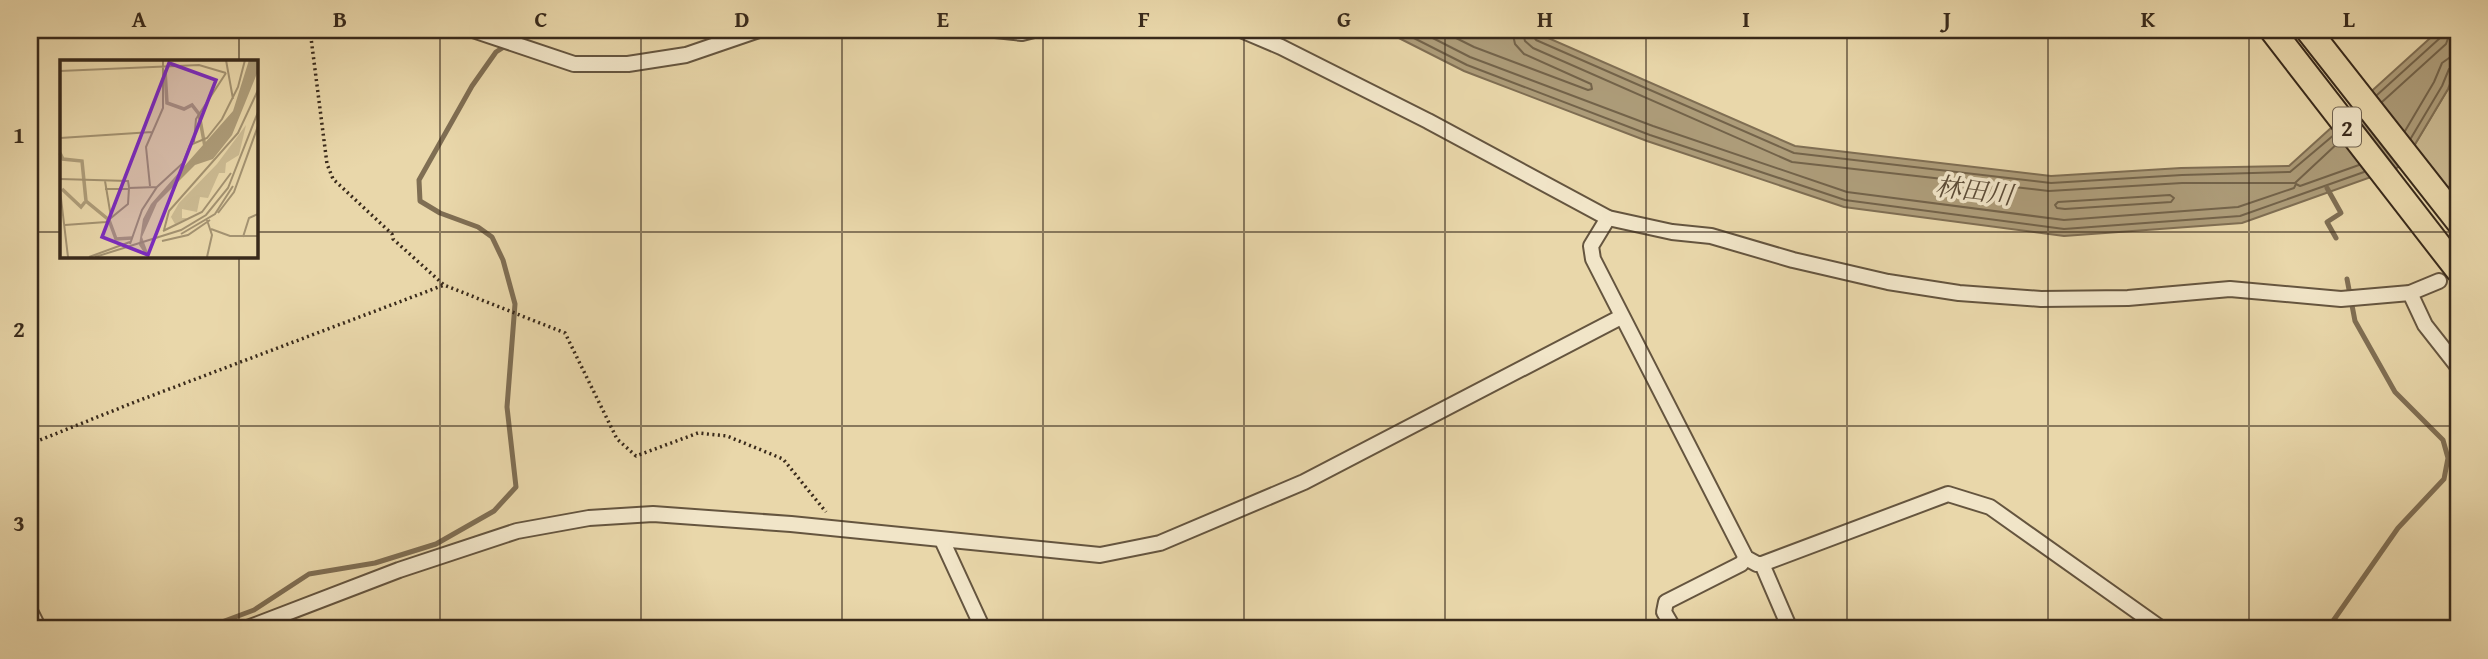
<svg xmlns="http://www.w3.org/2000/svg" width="2488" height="659" font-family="'Gentium Book Plus','Noto Serif JP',serif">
<rect width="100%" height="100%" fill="#e9d7aa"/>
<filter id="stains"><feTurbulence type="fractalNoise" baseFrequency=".00286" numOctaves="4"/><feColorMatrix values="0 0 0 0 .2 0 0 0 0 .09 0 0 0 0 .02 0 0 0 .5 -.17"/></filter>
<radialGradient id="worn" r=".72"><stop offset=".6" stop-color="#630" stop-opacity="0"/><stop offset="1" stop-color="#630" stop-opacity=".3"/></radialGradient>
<path fill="#cbba92" stroke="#827256" stroke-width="2" d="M2458 65V183L2425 197 2402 166 2448 89Z"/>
<path fill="#ad9c79" stroke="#7f6e53" stroke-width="2" d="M1383 30H1530L1795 146 2051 176 2181 168 2289 166 2439 30H2458V65L2448 89 2402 166 2242 223 2064 236 1844 207 1647 141 1464 71Z"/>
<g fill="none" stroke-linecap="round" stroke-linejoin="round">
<g stroke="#73634a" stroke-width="2">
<path d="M1398 30 1467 65 1650 135 1845 200 2064 229 2240 216 2364 172"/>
<path d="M1417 30 1470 57 1653 126 1847 192 2064 220 2238 207 2294 188 2296 184 2300 186 2359 165"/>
<path d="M1440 30 1474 47 1588 90 1592 89 1591 84 1524 54 1515 44 1512 30"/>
<path d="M1522 30 1525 41 1533 48 1792 162 2049 191 2182 183H2295L2340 141"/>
<path d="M1531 30 1532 35 1536 40 1794 153 2051 183 2182 175 2290 172 2335 134"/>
<path d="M2377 95 2440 38 2443 30"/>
<path d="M2382 102 2446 44 2451 30"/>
<path d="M2405 131 2434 82 2442 63 2449 58 2458 56"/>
<path d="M2411 138 2442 86 2449 69 2458 65"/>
<path d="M2170 195 2174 198 2171 202 2065 209 2057 208 2055 205 2058 202Z"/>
</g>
<g stroke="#7f6e53" stroke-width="5">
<path d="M2327 188 2341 213 2327 222 2336 238"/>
<path d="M203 629 254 610 309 574 375 563 436 544 494 511 516 487 507 407 515 304 503 260 492 237 478 227 440 213 420 201 419 180 472 86 496 52 530 30"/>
<path d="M2323 629 2333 621 2398 528 2444 479 2448 458 2443 440 2395 392 2355 321 2347 279"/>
</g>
<defs>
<g id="street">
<path d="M473 30 574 64H628L686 55 759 30"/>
<path d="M995 30 1022 33 1034 30"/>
<path d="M1241 30 1281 47 1428 121 1608 218 1672 232 1711 236 1793 260 1888 282 1959 293 2041 299 2128 298 2230 289 2341 299 2410 293 2439 281"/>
<path d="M1608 218 1591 246 1593 259 1746 558 1757 564H1762L1948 494 1990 507 2162 629"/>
<path d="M2410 293 2425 325 2458 367"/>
<path d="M942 540 983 629"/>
<path d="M1762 564 1790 629"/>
<path d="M30 611 39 629"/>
<path d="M245 629 399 570 517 531 589 518 653 514 791 524 1100 555 1160 543 1304 482 1621 317"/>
<path d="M1674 629 1664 612 1666 602 1741 564 1746 558"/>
</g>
<g id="highway">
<path d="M2272 30 2458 270"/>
<path d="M2308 30 2458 221"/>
</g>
</defs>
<use href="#street" stroke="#65553f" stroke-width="18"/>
<use href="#highway" stroke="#392a1b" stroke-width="28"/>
<g stroke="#392a1b" stroke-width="3.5" stroke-dasharray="2 3.5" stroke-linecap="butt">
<path d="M310 30 327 164 333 179 392 234 393 239 444 285 565 333 617 439 636 456 698 433 727 436 783 459 826 512"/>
<path d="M30 444 135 402 444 285"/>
</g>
<use href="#street" stroke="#f1e5c8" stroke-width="14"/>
<use href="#highway" stroke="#e9d7aa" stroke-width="24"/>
</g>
<path fill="none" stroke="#392a1b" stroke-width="2" stroke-opacity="0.55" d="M239 30V61M440 30V629M641 30V629M842 30V629M1043 30V629M1244 30V629M1445 30V629M1646 30V629M1847 30V629M2048 30V629M2249 30V629M30 232H61M256 232H2458M239 256V629M30 426H2458"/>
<g text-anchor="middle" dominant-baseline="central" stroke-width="7" stroke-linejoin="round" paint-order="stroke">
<rect fill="#f1e5c8" stroke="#70624f" stroke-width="2" x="2333" y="107.5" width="28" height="39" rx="5"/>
<g font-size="23" font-weight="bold" fill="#392a1b">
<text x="2347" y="127">2</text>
</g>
<g font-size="26" font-style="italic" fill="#5c4c37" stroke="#f1e5c8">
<text transform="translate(1974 190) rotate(7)">林田川</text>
</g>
</g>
<g transform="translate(60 60)">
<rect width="198" height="198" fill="#e9d7aa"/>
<path d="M186 65 179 95 166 103 165 113H159L148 138 140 137 137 152 122 149V158H128L115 164 111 157 105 167 119 143 157 104Z" fill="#cbba92"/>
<path d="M189 0H198V11L172 75 153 99 135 105 97 143 82 177 88 193 87 197 79 185 83 159 91 144 173 51Z" fill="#ad9c79"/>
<path fill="none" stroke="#ad9c79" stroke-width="3.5" d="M105 10 107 43 124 49 132 45 139 54 145 87M0 93 3 99 22 101 26 141 49 160 56 179 72 178M2 129 21 147 25 142"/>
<path fill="none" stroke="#a39271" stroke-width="2" d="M166 0 173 39M0 11 139 5 166 13M0 78 92 72M134 82 136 59 166 13M0 119 68 121 69 127M45 121 51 157M90 126 86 87 103 48V0M45 129H68M0 130 8 197M158 153 174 132 198 66M147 160 152 175 147 197M5 165 46 162 68 144 69 128 97 127M151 169 170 176H198M104 170 109 151 178 73 198 30M103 171 142 152 171 113M121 174 155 154 173 126M183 177 189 158 198 154M102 181 128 175 150 160M70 184 82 150 97 127 123 103 130 85 147 78 162 59 178 27 185 0M29 197 70 182M35 197 121 170 146 155 168 128 198 52"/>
<path fill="#7b2cbf" fill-opacity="0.15" stroke="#7b2cbf" stroke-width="3.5" d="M109 3 156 20 88 195 42 177Z"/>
<rect width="198" height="198" fill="none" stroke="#392a1b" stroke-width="3.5"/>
</g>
<rect width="2488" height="659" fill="none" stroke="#e9d7aa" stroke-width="77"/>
<rect x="38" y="38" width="2412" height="582" fill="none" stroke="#392a1b" stroke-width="2.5"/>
<g font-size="23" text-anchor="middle" font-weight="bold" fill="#392a1b">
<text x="139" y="27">A</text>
<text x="340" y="27">B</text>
<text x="541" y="27">C</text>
<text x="742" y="27">D</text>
<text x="943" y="27">E</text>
<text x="1144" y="27">F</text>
<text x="1344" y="27">G</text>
<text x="1545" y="27">H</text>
<text x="1746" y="27">I</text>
<text x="1947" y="27">J</text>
<text x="2148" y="27">K</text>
<text x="2349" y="27">L</text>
<text x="19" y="143">1</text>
<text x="19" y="337">2</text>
<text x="19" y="531">3</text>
</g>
<rect width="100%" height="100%" filter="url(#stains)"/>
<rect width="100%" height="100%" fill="url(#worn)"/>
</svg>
